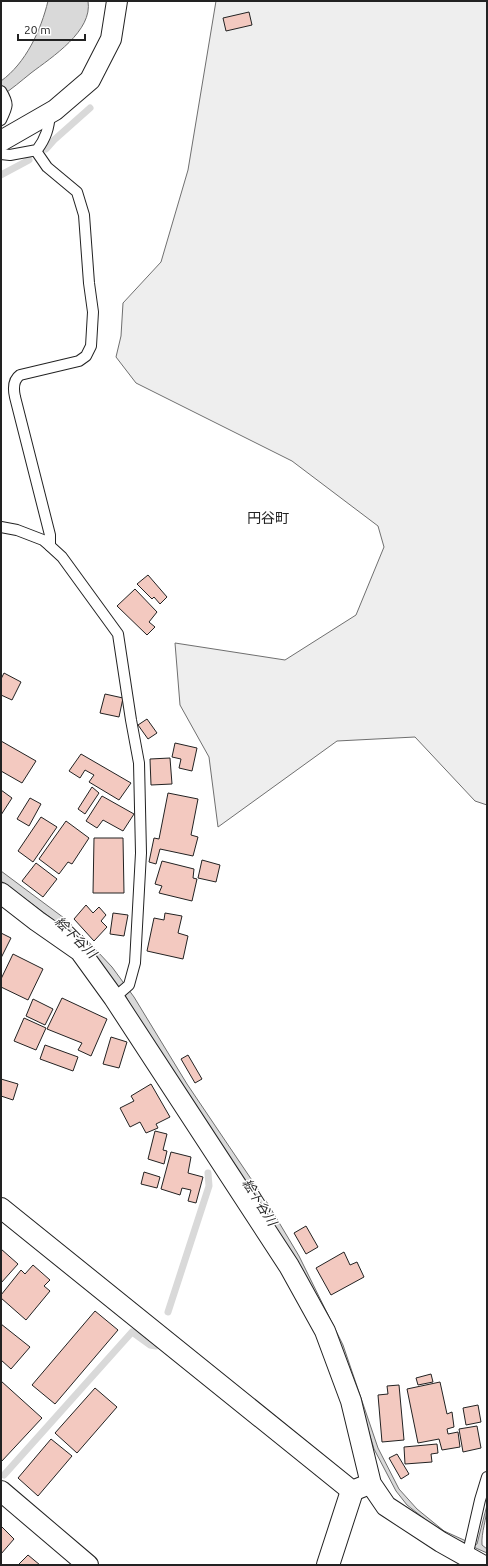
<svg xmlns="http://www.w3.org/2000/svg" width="488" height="1566" font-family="Ubuntu,'Noto Sans JP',sans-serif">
<rect width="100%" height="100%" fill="#fff"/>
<path fill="#eee" stroke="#6f6f6f" d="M216 1H487V805L475 801 415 737 337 741 218 827 209 757 180 705 175 643 285 660 356 615 384 547 378 526 292 461 136 383 116 357 121 336 123 303 161 262 188 170Z"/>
<g fill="#d9d9d9" stroke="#6f6f6f">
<path d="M48 1H88C93 31 52 57 31 73 21 81 12 89 1 96V81C26 63 41 30 48 1Z"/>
<path d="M1 871 64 918 83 936 112 967 134 997 187 1084 268 1204 299 1256 343 1345 378 1448 399 1489 417 1509 444 1531 475 1545 477 1544 487 1505C487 1519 481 1532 482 1545L487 1549V1553L460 1541 440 1531 407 1505 396 1491 374 1449 365 1419 125 995 76 939 51 918 1 881Z"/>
</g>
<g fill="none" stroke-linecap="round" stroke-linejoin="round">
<g stroke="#d9d9d9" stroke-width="7">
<path d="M46 149 54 140 90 108"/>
<path d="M1 175 29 160"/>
<path d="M168 1312 209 1186 208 1173"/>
<path d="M4 1475 132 1332 150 1345 156 1346"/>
</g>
</g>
<g fill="#f3c9c0" stroke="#222">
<path d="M249 12 252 25 226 31 223 18Z"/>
<path d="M148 575 167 597 160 604 154 597 152 599 137 584Z"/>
<path d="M135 589 157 612 149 622 155 627 147 635 117 606Z"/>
<path d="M4 673 21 682 12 700 1 695V679Z"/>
<path d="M105 694 123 698 119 717 100 713Z"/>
<path d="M147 719 157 733 148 739 138 725Z"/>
<path d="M1 741 36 761 22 783 1 771Z"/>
<path d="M175 743 197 748 192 771 179 768 181 759 172 757Z"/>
<path d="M81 754 131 783 119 800 89 782 94 775 85 770 80 778 69 771Z"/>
<path d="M170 758 172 784 151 785 150 759Z"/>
<path d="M92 787 99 793 85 814 78 809Z"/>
<path d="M1 790 12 798 1 815Z"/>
<path d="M168 793 198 799 191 835 198 837 193 856 160 849 156 864 149 862 154 838 159 839Z"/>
<path d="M102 796 134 814 123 831 103 820 97 828 86 821Z"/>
<path d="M30 798 41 804 29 826 17 819Z"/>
<path d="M41 817 57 827 33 862 18 851Z"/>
<path d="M66 821 89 838 72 864 68 862 59 874 39 859Z"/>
<path d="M94 838H123L124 893H93Z"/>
<path d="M202 860 220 865 216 882 198 878Z"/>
<path d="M162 861 194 869 193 878 197 879 192 901 159 893 162 886 155 884Z"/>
<path d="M36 863 57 879 43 897 22 881Z"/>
<path d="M86 905 93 913 99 907 106 915 101 921 107 927 94 941 74 919Z"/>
<path d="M113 913 128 915 124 936 110 934Z"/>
<path d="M165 913 182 916 178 933 188 936 183 959 147 951 154 918 164 920Z"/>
<path d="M1 933 11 938 1 958Z"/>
<path d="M13 954 43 969 28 1000 1 987V979Z"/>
<path d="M62 998 107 1019 91 1056 78 1050 82 1043 47 1029Z"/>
<path d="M33 999 53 1009 45 1025 26 1016Z"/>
<path d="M24 1018 46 1028 36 1050 14 1041Z"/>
<path d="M111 1037 127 1042 119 1068 103 1064Z"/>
<path d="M45 1045 78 1057 73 1071 40 1059Z"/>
<path d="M188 1055 202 1079 195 1083 181 1059Z"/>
<path d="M1 1079 18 1084 13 1100 1 1096Z"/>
<path d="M151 1084 170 1117 156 1124 158 1128 146 1133 140 1122 130 1127 120 1108 134 1101 131 1096Z"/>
<path d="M155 1131 167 1134 163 1150 167 1151 164 1164 148 1159Z"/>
<path d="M171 1152 191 1157 188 1173 203 1177 196 1203 188 1201 191 1190 182 1188 180 1195 161 1189Z"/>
<path d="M144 1172 160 1177 157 1188 141 1184Z"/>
<path d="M306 1226 318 1247 306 1254 294 1233Z"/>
<path d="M1 1249 18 1264 1 1283Z"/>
<path d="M344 1252 350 1265 357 1262 364 1277 331 1295 316 1268Z"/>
<path d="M33 1265 50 1280 44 1286 50 1291 26 1320 1 1298V1295L21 1270 25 1274Z"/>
<path d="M95 1311 118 1330 55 1404 32 1385Z"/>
<path d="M1 1324 30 1347 11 1369 1 1360Z"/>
<path d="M431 1374 433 1382 418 1385 416 1378Z"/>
<path d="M1 1381 42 1418 1 1462Z"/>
<path d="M440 1382 447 1414 452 1412 454 1427 447 1429 448 1434 458 1432 460 1447 442 1450 439 1439 418 1443 407 1389Z"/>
<path d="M399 1385 404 1440 382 1442 378 1395 388 1394 387 1386Z"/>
<path d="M95 1388 117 1407 77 1453 55 1433Z"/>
<path d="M478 1405 481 1422 466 1425 463 1408Z"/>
<path d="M477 1426 481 1448 463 1452 459 1429Z"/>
<path d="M51 1439 72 1456 38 1496 18 1478Z"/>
<path d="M437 1444 438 1453 431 1454 432 1462 405 1464 404 1447Z"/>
<path d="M397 1454 409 1474 401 1479 389 1458Z"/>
<path d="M2 1527 14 1539 1 1554V1529Z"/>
<path d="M28 1555 40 1565H18Z"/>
</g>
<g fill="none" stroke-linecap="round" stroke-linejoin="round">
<defs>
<g id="service">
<path d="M1 91C9 104 8 106 1 120"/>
<path d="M36 151 47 167 77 192 84 215 89 283 93 312 91 346 86 356 79 361 20 375C13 380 13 388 15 397L50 535V546"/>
<path d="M1 154 10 155 37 150C46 138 49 128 50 113"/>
<path d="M1 527 17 530 43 540 50 546 62 557 118 634 131 720 139 763 141 853 135 963 129 985 114 998"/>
<path d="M467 1557 480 1500 487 1477"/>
</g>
<g id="minor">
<path d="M1 141 55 110 90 80 111 39 117 1"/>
<path d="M1 893 37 921 80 951 114 998 289 1266 325 1331 351 1401 371 1484 386 1506 441 1542 482 1565"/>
<path d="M1 1208 352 1491 367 1485"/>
<path d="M1 1491 88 1565"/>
</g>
<path id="tertiary" d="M328 1565 352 1491"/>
</defs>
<use href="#service" stroke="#222" stroke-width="12"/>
<use href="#minor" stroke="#222" stroke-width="22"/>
<use href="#tertiary" stroke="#222" stroke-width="24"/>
<use href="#service" stroke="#fff" stroke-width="10"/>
<use href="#minor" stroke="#fff" stroke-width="20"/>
<use href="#tertiary" stroke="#fff" stroke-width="22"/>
</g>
<g text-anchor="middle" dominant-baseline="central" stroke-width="3" stroke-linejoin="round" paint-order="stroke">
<g font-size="13" font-style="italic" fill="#222" stroke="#fff">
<text transform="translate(76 937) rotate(45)">絵下谷川</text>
<text transform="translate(260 1202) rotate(58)">絵下谷川</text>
</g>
<g font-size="14" fill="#222" stroke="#fff">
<text x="268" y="518">円谷町</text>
</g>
</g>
<rect width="488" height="1566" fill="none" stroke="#222222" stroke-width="4"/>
<path d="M18 34v6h67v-6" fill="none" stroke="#222222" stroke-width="2"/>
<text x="24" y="34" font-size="12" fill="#222222" stroke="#ffffff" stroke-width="3" paint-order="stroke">20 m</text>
</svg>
